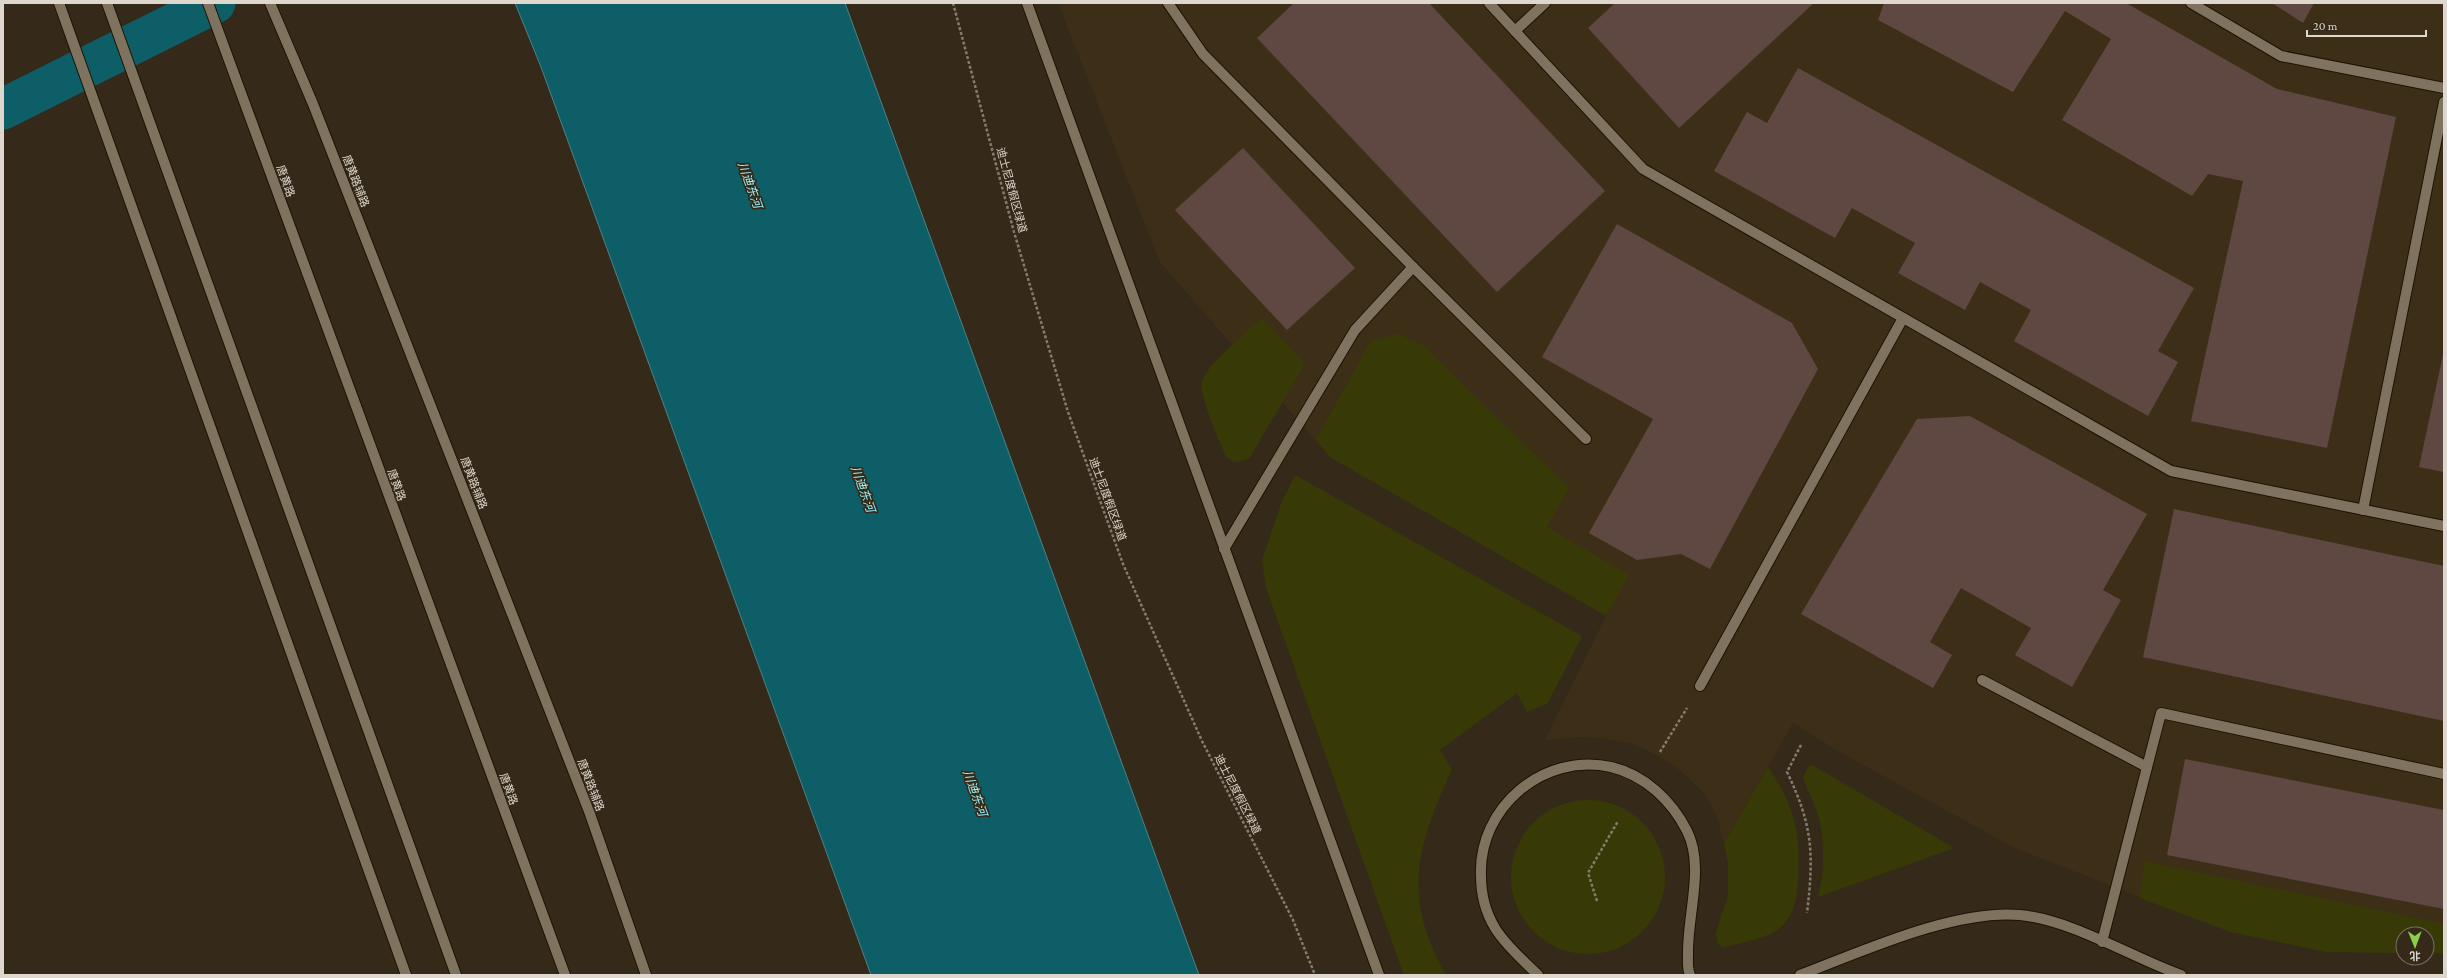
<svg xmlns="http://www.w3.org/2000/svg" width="2447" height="978" font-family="'Crimson Pro','Noto Sans SC',serif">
<rect width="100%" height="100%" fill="#352a19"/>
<path fill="#3d2f17" d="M1058 3H2444V953L2427 954V934H2403V953L2326 952 2231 932 2017 849 1843 754 1793 723 1724 843 1716 814 1705 794 1681 771 1657 755 1631 743 1602 738 1578 737 1545 740 1606 616 1330 457 1160 262Z"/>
<g fill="#373a06">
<path d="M1262 318 1305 364 1250 457 1243 461 1233 462 1226 457C1220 441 1199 397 1202 382 1204 367 1249 330 1262 318Z"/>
<path d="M1397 334 1423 345 1569 488 1547 527 1629 575 1606 616 1330 457 1316 440 1370 342Z"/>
<path d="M1295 475 1582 636 1548 703 1527 712 1517 693 1440 750 1452 769C1417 847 1401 896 1446 975H1404L1266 588 1262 560 1282 501Z"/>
<path d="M1809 766H1814L1954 848 1818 897C1825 871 1825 838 1817 811 1813 799 1806 789 1803 777Z"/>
<path d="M1768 767C1794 804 1801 833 1798 879 1797 895 1795 912 1784 924 1770 939 1741 942 1722 948L1717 942 1716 933 1728 895V863L1724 843Z"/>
<circle cx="1588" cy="877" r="77"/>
<path d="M2144 861 2444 924V953L2427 954V934H2403V953L2326 952 2231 932 2140 898Z"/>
</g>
<path fill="#0e5e67" stroke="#4c8286" d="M515 3H845L1199 975H871L541 67Z"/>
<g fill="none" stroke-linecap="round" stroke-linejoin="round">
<path stroke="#0e5e67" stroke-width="41" d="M3 109 215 3"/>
</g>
<g fill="#5e4841">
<path d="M1294 3H1429L1605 191 1497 292 1257 38Z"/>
<path d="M1615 3H1814L1679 128 1588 28Z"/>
<path d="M1884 3H2126L2277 89 2396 117 2327 448 2191 421 2243 181 2208 174 2192 196 2062 120 2111 39 2065 11 2013 92 1878 20Z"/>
<path d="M2272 3H2314L2303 23Z"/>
<path d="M1798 68 2194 288 2158 351 2178 362 2148 416 2014 341 2031 310 1980 282 1965 310 1898 273 1915 243 1852 208 1835 238 1714 171 1747 112 1767 123Z"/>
<path d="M1243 148 1355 268 1287 330 1175 210Z"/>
<path d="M1617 224 1792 323 1818 369 1710 569 1681 554 1637 560 1589 533 1653 419 1542 357Z"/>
<path d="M2444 350V472L2419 467Z"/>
<path d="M1970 416 2147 514 2103 590 2121 600 2072 687 2015 655 2031 628 1961 588 1930 642 1952 655 1933 688 1801 614 1917 419Z"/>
<path d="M2174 509 2444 566V721L2143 657Z"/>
<path d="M2185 759 2444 810V909L2167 855Z"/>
</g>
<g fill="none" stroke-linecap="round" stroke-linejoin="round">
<defs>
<g id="service">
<path d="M59 3 406 975"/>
<path d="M270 3 313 104 590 814 646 975"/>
<path d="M1168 3 1203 54 1413 267 1355 330 1224 549"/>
<path d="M1413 267 1586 439"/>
<path d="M1982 680 2147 767"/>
<path d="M2102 942 2161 713 2444 774"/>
<path d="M1538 975C1524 961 1506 946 1495 928 1486 913 1481 894 1481 876 1478 808 1543 752 1611 767 1645 775 1672 801 1687 831 1705 866 1687 916 1688 954 1688 961 1687 968 1690 975"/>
</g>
<g id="pedestrian">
<path d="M1489 3 1643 169 2171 471 2444 526"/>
<path d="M2191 3 2281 56 2444 88"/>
<path d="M1515 31 1545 3"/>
<path d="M2363 510 2444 102"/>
<path d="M1700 686 1903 318"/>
</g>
<g id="minor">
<path d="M1027 3 1379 975"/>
<path d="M1800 975C1861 952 1954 909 2020 915 2072 920 2131 957 2181 975"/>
</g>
<g id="secondary">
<path d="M107 3 456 975"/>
<path d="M208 3 565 975"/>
</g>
</defs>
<use href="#service" stroke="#1c1303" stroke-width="12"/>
<use href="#pedestrian" stroke="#1c1303" stroke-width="12"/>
<use href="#minor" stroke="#1c1303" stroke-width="12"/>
<use href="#secondary" stroke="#1c1303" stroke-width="12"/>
<g stroke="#857b6e" stroke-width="2.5" stroke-dasharray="3 2" stroke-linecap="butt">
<path d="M953 3 1014 232 1068 412 1123 564 1202 741 1293 920 1315 975"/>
<path d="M1801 745 1787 772C1813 826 1814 854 1807 913"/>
<path d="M1660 752 1687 708"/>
<path d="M1597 901 1588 873 1618 821"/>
</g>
<use href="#service" stroke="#7f735f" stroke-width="10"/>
<use href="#pedestrian" stroke="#7f735f" stroke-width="10"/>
<use href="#minor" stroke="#7f735f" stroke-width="10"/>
<use href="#secondary" stroke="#7f735f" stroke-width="10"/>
</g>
<g text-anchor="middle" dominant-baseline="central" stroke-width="3.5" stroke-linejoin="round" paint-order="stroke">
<g font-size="11" fill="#ded7cd" stroke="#352a19">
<text transform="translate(286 181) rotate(70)">唐黄路</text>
<text transform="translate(356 181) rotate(69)">唐黄路辅路</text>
<text transform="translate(1012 190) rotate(75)">迪士尼度假区绿道</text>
<text transform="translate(474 483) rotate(69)">唐黄路辅路</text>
<text transform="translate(397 485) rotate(70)">唐黄路</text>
<text transform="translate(1108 499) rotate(70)">迪士尼度假区绿道</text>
<text transform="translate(591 785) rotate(69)">唐黄路辅路</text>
<text transform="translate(509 789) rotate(70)">唐黄路</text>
<text transform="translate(1238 794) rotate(63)">迪士尼度假区绿道</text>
</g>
<g font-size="12" font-style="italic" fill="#9deffa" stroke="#352a19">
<text transform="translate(750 185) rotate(70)">川迪东河</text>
<text transform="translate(863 489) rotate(70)">川迪东河</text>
<text transform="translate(975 793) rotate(70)">川迪东河</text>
</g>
</g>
<rect width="2447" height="978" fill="none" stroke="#ded7cd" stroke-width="8"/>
<g transform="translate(2415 946) rotate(179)"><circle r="19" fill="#352a19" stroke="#796f61"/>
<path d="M0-3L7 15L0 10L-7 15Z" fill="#88cf4a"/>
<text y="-6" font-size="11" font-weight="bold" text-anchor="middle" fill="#ded7cd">北</text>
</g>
<path d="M2307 30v6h119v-6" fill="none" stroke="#ded7cd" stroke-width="2"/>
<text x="2313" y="30" font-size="12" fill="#ded7cd" stroke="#352a19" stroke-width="3" paint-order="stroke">20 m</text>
</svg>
